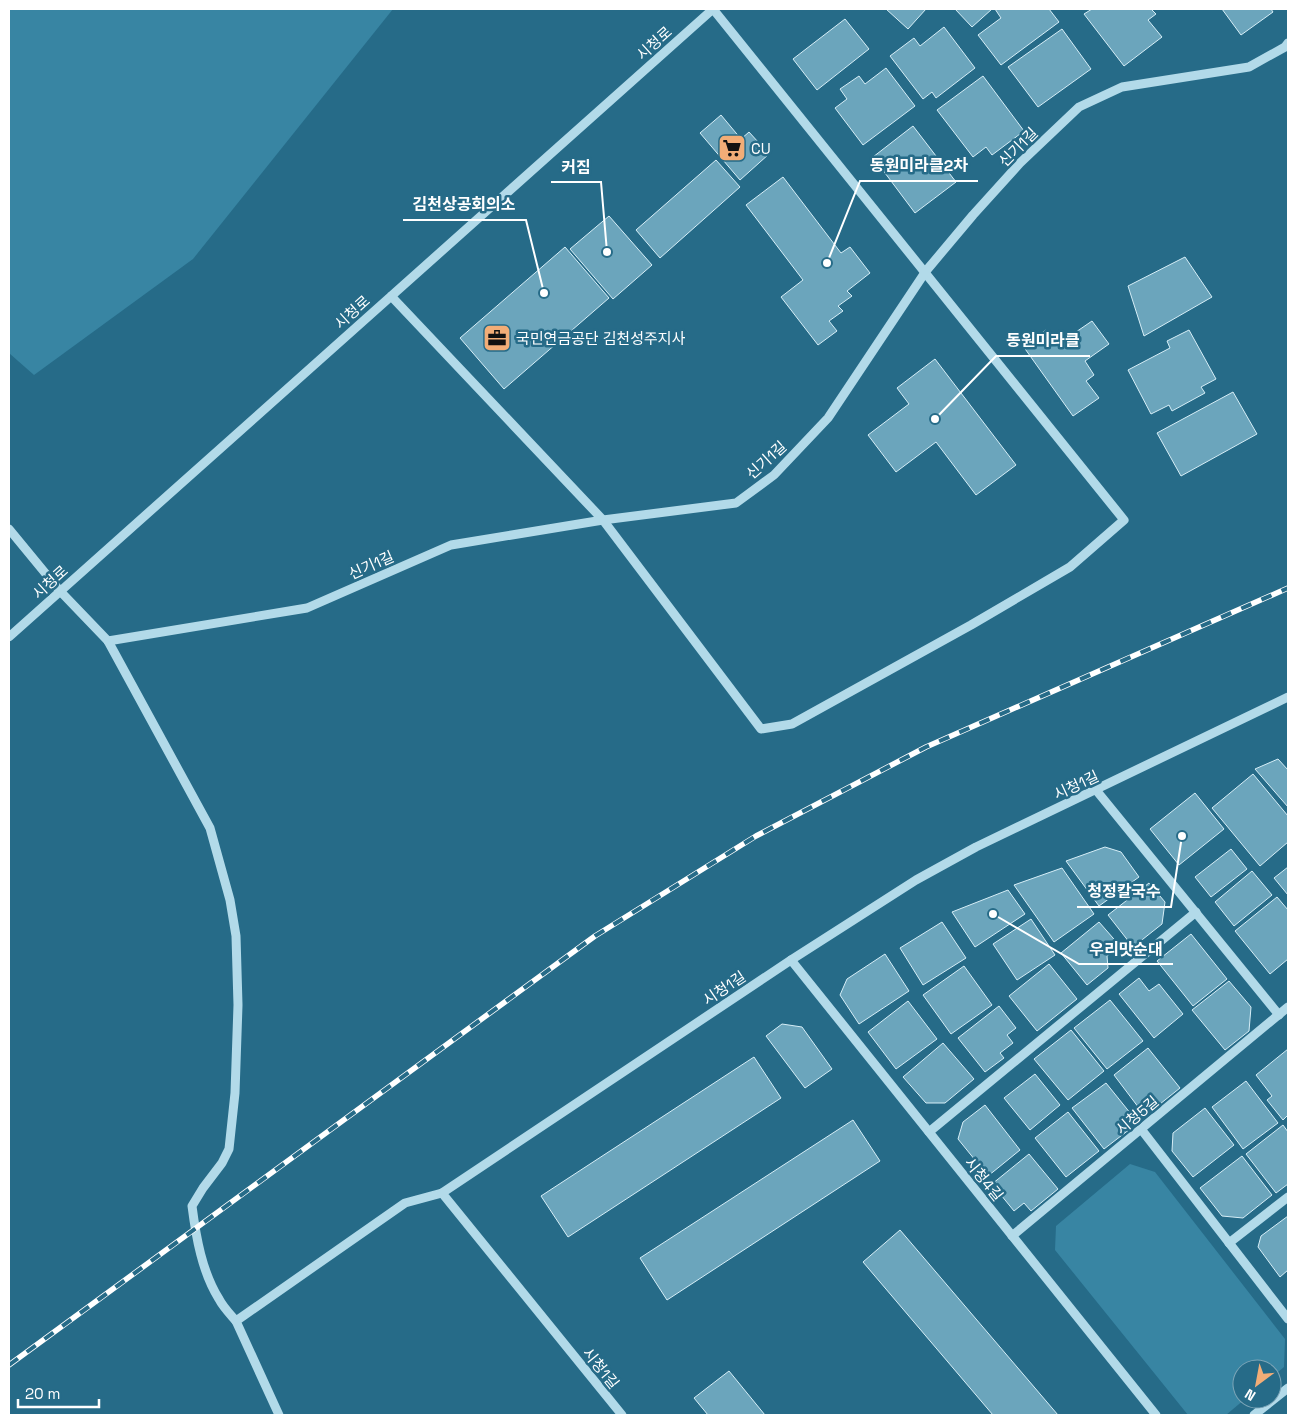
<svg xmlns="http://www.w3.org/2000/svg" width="1297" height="1424" font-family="'Space Grotesk','Noto Sans KR',sans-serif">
<rect width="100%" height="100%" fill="#266b88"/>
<g fill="#3885a3">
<path d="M9 9H393L193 259 34 375 9 353Z"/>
<path d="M1130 1164 1155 1172 1285 1339 1284 1367 1272 1377V1369H1242V1399H1245L1226 1415H1188L1055 1250 1056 1226Z"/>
</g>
<g fill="#6ba5bc" stroke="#d6eef7">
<path d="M886 9H926L908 29Z"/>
<path d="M955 9H992L972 27Z"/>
<path d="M995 9H1049L1059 22 1001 65 978 35 1001 18Z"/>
<path d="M1092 9H1151L1156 14 1148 20 1162 37 1124 66 1084 14Z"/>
<path d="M1222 9H1271L1273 12 1241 35Z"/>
<path d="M845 19 869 49 817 90 793 59Z"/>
<path d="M944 27 975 68 936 98 932 92 923 99 890 56 914 38 920 46Z"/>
<path d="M1062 29 1091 69 1038 107 1008 67Z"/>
<path d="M886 68 915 106 863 145 835 108 847 99 840 89 859 76 865 84Z"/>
<path d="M983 76 1024 131 992 155 986 147 973 157 937 110Z"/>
<path d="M721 115 741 139 749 132 769 154 740 180 700 133Z"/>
<path d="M913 126 956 182 915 213 873 157Z"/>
<path d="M716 160 740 187 660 258 636 230Z"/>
<path d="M783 177 841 253 850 247 870 273 847 291 852 296 838 306 843 311 829 321 837 331 818 345 781 297 803 280 746 205Z"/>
<path d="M609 216 652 265 613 299 570 249Z"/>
<path d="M565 247 609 298 504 389 460 338Z"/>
<path d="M1185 257 1212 297 1144 336 1128 286Z"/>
<path d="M1092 321 1109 344 1085 361 1094 375 1086 381 1099 398 1073 416 1023 346 1046 330 1057 345Z"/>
<path d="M1189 330 1216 379 1201 387 1205 393 1172 411 1169 405 1151 414 1128 370 1170 348 1167 341Z"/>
<path d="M935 359 1016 465 976 495 936 442 896 472 868 435 909 404 897 388Z"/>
<path d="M1233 392 1257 434 1181 476 1157 433Z"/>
<path d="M1278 759 1288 770V807L1255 769Z"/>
<path d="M1253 774 1288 816V842L1260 866 1212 808Z"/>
<path d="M1195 793 1224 829 1179 865 1150 829Z"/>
<path d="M1105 847 1121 852 1139 877 1099 906 1066 861Z"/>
<path d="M1231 849 1247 869 1211 897 1195 877Z"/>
<path d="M1288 867V895L1274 878Z"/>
<path d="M1062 868 1094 914 1054 942 1014 885Z"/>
<path d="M1252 871 1272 895 1234 926 1215 902Z"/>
<path d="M1149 883 1165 902 1162 924 1133 947 1108 915Z"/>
<path d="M1008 890 1025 914 975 947 952 912Z"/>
<path d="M1277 897 1288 910V959L1270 974 1235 931Z"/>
<path d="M1031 919 1055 955 1017 980 993 944Z"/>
<path d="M942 922 966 958 923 985 900 948Z"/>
<path d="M1099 922 1120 946 1107 956 1108 968 1087 985 1061 953Z"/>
<path d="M1191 934 1227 979 1193 1006 1157 961Z"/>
<path d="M885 954 909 991 859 1024 840 995 847 979Z"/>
<path d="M1049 964 1077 999 1037 1031 1009 996Z"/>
<path d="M964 966 992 1005 951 1034 923 995Z"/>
<path d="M1139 978 1149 991 1159 984 1183 1014 1154 1038 1119 994Z"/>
<path d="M1229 981 1251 1007 1249 1031 1225 1050 1192 1010Z"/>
<path d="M1110 1000 1143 1041 1107 1069 1074 1028Z"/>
<path d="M908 1001 937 1039 896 1069 868 1032Z"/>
<path d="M999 1006 1016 1028 1007 1035 1013 1043 1000 1053 1004 1058 985 1072 958 1038Z"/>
<path d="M782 1024 802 1027 832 1069 805 1088 766 1036Z"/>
<path d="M1071 1030 1104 1071 1068 1100 1034 1059Z"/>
<path d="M943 1043 974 1079 945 1103H926L903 1077Z"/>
<path d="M1148 1048 1180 1088 1145 1116 1114 1075Z"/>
<path d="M1288 1049V1115L1283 1120 1267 1100 1272 1096 1256 1075Z"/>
<path d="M754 1057 781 1098 568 1237 541 1196Z"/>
<path d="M1035 1074 1060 1105 1030 1130 1004 1098Z"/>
<path d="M1246 1081 1278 1123 1243 1149 1212 1107Z"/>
<path d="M1106 1083 1131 1114 1123 1120 1130 1129 1104 1149 1072 1108Z"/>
<path d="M985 1105 1020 1150 988 1176 958 1139 963 1122Z"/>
<path d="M1205 1108 1234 1145 1193 1177 1172 1151 1173 1133Z"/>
<path d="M1068 1112 1099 1151 1066 1177 1035 1138Z"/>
<path d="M853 1120 880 1161 667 1300 640 1258Z"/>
<path d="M1283 1125 1288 1132V1184L1276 1193 1246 1154Z"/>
<path d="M1029 1154 1058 1189 1031 1211 1024 1203 1014 1211 992 1184Z"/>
<path d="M1242 1156 1272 1195 1243 1218 1222 1216 1200 1188Z"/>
<path d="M1288 1216V1270L1280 1277 1258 1247 1261 1236Z"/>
<path d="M900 1230 1058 1415H993L863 1262Z"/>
<path d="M729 1371 765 1415H708L694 1398Z"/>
</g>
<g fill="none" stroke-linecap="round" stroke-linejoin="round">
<g stroke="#b2dae9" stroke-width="9">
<path d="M9 529 60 591 108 641 210 828 230 900 236 936 238 1005 235 1093 229 1149 222 1163 203 1188 192 1206C196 1237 202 1272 219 1299 223 1307 230 1314 236 1321"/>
<path d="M9 637 713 9 1124 520 1070 567 971 625 792 724 761 729 603 520 391 296"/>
<path d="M108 641 307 608 451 545 603 520 736 503 774 475 828 418 926 271 973 215 1020 163 1079 107 1122 87 1249 67 1285 47 1288 43"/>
<path d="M1096 790 1279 1015"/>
<path d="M791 960 1156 1415"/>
<path d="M1141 1129 1288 1319"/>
<path d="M929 1132 1196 912"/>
<path d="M1012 1236 1288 1007"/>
<path d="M1229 1243 1288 1197"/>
<path d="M279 1415 236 1321 405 1203 442 1193"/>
<path d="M622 1415 442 1193 791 960 916 880 976 847 1288 697"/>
<path d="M1254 1415 1288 1388"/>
</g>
<defs>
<path id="rail" d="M9 1365 595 936 756 836 926 747 1288 588"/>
</defs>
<use href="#rail" stroke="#fff" stroke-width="5.5"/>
<use href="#rail" stroke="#266b88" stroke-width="4" stroke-dasharray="11" stroke-linecap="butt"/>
</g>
<defs>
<symbol id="supermarket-square" viewBox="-11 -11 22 22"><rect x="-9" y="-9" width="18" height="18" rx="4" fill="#f2ad77" stroke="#266b88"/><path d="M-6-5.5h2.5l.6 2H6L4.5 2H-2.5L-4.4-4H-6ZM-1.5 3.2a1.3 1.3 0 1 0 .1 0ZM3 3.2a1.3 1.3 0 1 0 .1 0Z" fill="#111"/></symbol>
<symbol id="office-square" viewBox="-11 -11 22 22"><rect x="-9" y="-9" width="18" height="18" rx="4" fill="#f2ad77" stroke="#266b88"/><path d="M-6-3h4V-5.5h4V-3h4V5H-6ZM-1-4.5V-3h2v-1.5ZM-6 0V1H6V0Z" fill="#111"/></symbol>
</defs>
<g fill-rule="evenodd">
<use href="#supermarket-square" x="716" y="132" width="32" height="32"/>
<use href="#office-square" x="481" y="322" width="32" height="32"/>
</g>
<g text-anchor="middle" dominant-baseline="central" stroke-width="5" stroke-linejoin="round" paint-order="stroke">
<g font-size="15" fill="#fff" stroke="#266b88">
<text transform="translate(654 43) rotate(-42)">시청로</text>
<text transform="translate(1018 147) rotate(-45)">신기1길</text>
<text transform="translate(352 312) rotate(-42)">시청로</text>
<text transform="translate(766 460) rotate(-42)">신기1길</text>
<text transform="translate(371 565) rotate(-24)">신기1길</text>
<text transform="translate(50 582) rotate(-42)">시청로</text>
<text transform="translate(1076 785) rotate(-25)">시청1길</text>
<text transform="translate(724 988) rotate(-34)">시청1길</text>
<text transform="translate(1137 1115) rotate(-40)">시청5길</text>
<text transform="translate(984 1179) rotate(51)">시청4길</text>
<text transform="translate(601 1368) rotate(51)">시청1길</text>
</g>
<g font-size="15" fill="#fff" stroke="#266b88" text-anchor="start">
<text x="751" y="148">CU</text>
<text x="516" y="338">국민연금공단 김천성주지사</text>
</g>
</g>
<path fill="none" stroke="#fff" stroke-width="2" d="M827 263L860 181H978M607 252L601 182H551M544 293L526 220H403M935 419L996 356H1090M1182 836L1171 907H1077M993 914L1079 964H1173"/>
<g fill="#fff" stroke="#266b88" stroke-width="2">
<circle cx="827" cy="263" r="5"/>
<circle cx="607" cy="252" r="5"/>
<circle cx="544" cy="293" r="5"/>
<circle cx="935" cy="419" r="5"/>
<circle cx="1182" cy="836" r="5"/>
<circle cx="993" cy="914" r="5"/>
</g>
<g font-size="16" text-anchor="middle" font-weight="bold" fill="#fff" stroke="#266b88" stroke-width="5" stroke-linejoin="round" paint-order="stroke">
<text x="919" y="171">동원미라클2차</text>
<text x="576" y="173">커짐</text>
<text x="464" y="210">김천상공회의소</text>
<text x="1043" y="346">동원미라클</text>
<text x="1124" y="897">청정칼국수</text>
<text x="1126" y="955">우리맛순대</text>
</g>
<rect width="1297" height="1424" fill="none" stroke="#ffffff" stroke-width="20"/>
<g transform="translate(1257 1384) rotate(212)"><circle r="24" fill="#266b88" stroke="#7da6b8"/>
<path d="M0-4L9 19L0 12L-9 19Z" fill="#f2ad77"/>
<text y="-8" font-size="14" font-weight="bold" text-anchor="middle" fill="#ffffff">N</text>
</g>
<path d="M18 1399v8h81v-8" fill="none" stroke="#ffffff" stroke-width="2.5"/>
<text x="25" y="1399" font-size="15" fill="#ffffff" stroke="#266b88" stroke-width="4" paint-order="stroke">20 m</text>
</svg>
